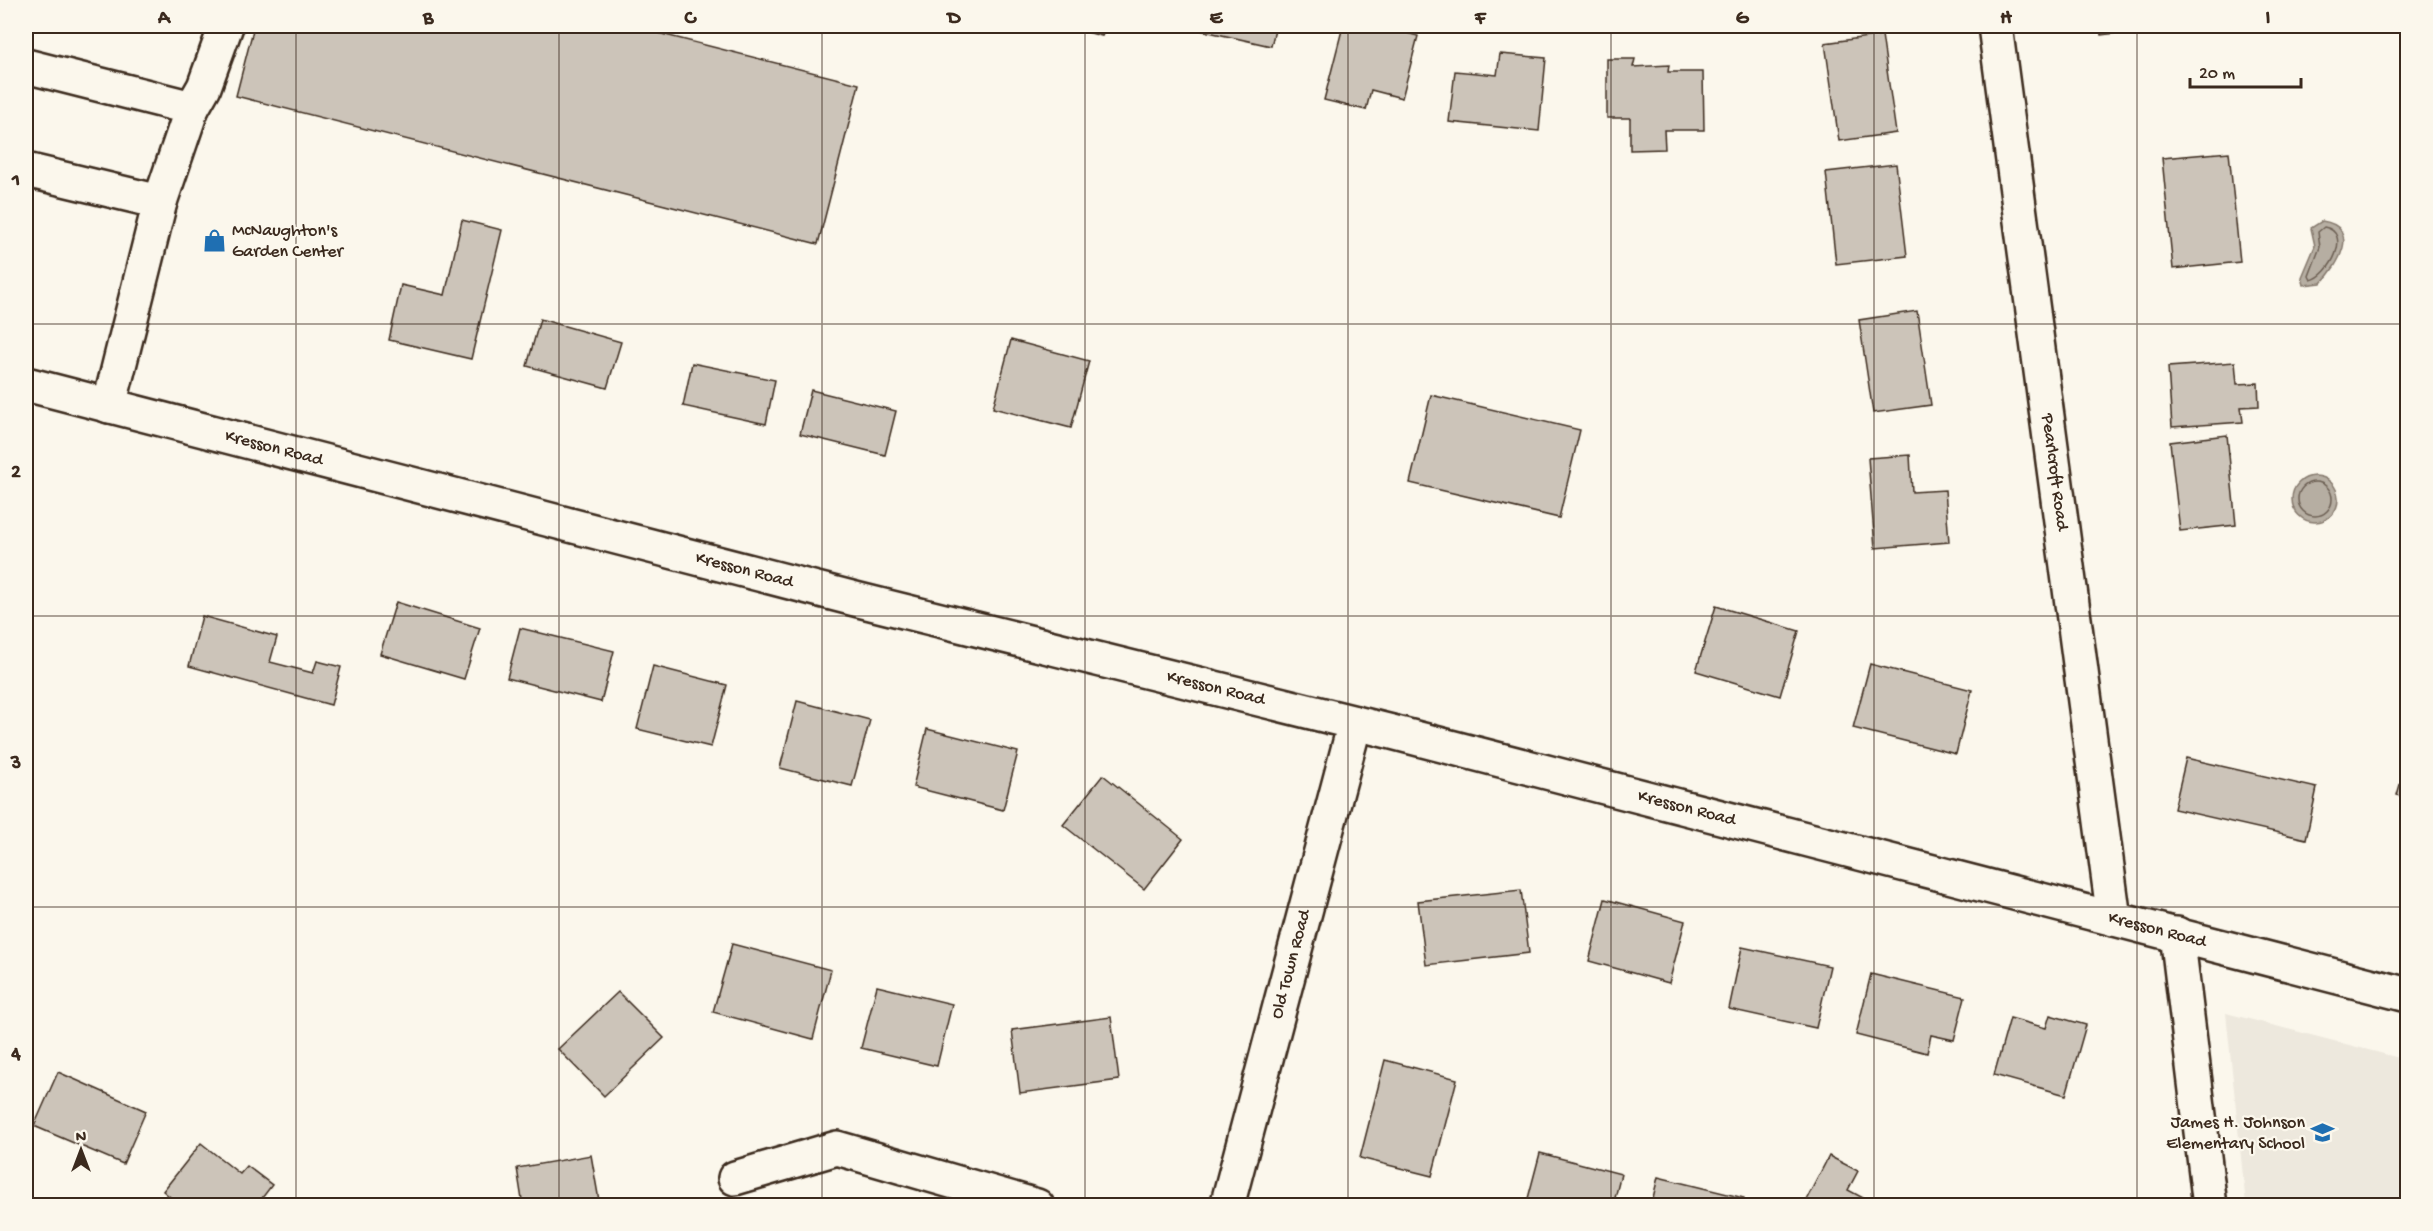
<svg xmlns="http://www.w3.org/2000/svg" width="2433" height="1231" font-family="'Gochi Hand',sans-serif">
<rect width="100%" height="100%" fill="#fbf7ec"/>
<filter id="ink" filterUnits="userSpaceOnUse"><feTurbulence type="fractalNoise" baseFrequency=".0167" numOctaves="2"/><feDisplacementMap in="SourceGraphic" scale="12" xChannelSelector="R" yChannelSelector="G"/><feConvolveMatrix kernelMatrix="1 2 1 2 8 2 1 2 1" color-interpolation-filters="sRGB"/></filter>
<g filter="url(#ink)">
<path fill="#ede8dd" d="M2226 1013 2407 1060V1205H2246Z"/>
<g fill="#b6aea2" stroke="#85796d" stroke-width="1.5">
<path d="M2322 221C2362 227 2338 266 2321 283L2304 285 2302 277 2315 246 2311 228Z"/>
<circle cx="2315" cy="499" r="23"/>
</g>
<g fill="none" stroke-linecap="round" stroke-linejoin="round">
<g stroke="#6c5f53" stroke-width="1.5">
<path d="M2324 227C2353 232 2330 276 2311 280L2309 276 2320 247 2318 232Z"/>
<circle cx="2315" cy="499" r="17"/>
</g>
</g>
<g fill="#ccc4b9" stroke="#3b2a1e" stroke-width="1.5">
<path d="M254 26H630L859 84 818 244 236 96Z"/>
<path d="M1064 26H1106L1102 36Z"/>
<path d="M1182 26H1276L1271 46Z"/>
<path d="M1343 26H1380L1418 36 1402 98 1371 90 1366 110 1324 100Z"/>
<path d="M2100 26H2159V28L2101 35Z"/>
<path d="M1882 35 1896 133 1839 141 1825 43Z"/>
<path d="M1500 54 1546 58 1539 131 1449 122 1455 71 1497 75Z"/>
<path d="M1607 59H1635L1633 67 1669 65 1668 72H1703L1704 130H1664L1665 149 1630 150V118H1607Z"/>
<path d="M2229 152 2240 262 2173 269 2162 158Z"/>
<path d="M1896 164 1907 256 1836 264 1826 172Z"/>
<path d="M462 220 502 230 471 359 389 340 401 285 445 295Z"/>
<path d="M1917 311 1931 405 1873 413 1859 320Z"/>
<path d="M540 319 621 342 607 388 527 366Z"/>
<path d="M1011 340 1089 361 1071 428 993 408Z"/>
<path d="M2235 362 2237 384 2258 383 2259 406 2241 407 2243 422 2172 427 2168 367Z"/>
<path d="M692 363 775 380 766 424 683 406Z"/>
<path d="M811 390 896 411 885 455 800 434Z"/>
<path d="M1431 395 1580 430 1559 518 1410 483Z"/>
<path d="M2227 435 2236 525 2180 531 2170 442Z"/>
<path d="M1910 455 1912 492 1945 490 1949 542 1875 548 1868 458Z"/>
<path d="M396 602 480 628 464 679 380 654Z"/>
<path d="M1716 606 1799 631 1780 696 1696 671Z"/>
<path d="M202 616 277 637 270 662 313 673 317 661 341 667 331 705 189 666Z"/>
<path d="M520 628 614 651 601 702 507 678Z"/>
<path d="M1870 664 1972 690 1956 754 1853 728Z"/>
<path d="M653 666 727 685 711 747 637 729Z"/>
<path d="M797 701 870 720 852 786 780 768Z"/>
<path d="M927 729 1018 752 1003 810 913 787Z"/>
<path d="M2408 757V798L2397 795Z"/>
<path d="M2186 758 2317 788 2306 839 2174 809Z"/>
<path d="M1103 775 1183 839 1144 889 1063 825Z"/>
<path d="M1521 890 1529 953 1426 965 1418 901Z"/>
<path d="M1605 899 1685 921 1669 983 1589 961Z"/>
<path d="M732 944 831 970 813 1039 713 1012Z"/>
<path d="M1742 947 1830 966 1816 1028 1729 1009Z"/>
<path d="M1871 974 1965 997 1954 1040 1931 1035 1927 1053 1856 1035Z"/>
<path d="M877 986 952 1004 937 1066 861 1048Z"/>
<path d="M618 992 664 1038 604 1096 558 1049Z"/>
<path d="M2050 1015 2086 1025 2066 1095 1994 1075 2010 1018 2046 1028Z"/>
<path d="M1111 1017 1119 1080 1020 1093 1012 1030Z"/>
<path d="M1385 1060 1457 1079 1432 1176 1360 1158Z"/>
<path d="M58 1072 146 1111 123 1164 34 1126Z"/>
<path d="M201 1143 240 1174 247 1166 272 1185 256 1206H181L163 1191Z"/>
<path d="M1540 1153 1621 1174 1613 1206H1526Z"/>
<path d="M591 1155 600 1206H523L517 1168Z"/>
<path d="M1829 1156 1858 1171 1848 1190 1878 1206H1803Z"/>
<path d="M1658 1177 1744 1198 1742 1206H1651Z"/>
</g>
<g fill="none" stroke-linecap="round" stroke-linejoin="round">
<defs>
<g id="minor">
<path id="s1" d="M1995 26 2114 919"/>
<path d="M26 66 192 108 160 202 109 406"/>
<path d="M192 108 204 87 226 26"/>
<path d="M26 170 160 202"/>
<path id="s2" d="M26 384 859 600 1392 732 2408 995"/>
<path d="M2177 934 2210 1206"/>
<path d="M735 1178 837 1148 1037 1206"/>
<path id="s3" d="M1227 1206 1355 723"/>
</g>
</defs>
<use href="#minor" stroke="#3b2a1e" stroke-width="38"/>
<use href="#minor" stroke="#fbf7ec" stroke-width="33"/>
</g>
</g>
<path fill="none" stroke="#3b2a1e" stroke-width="1.5" stroke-opacity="0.55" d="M296 26V1206M559 26V1206M822 26V1206M1085 26V1206M1348 26V1206M1611 26V1206M1874 26V1206M2137 26V1206M26 324H2408M26 616H2408M26 907H2408"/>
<defs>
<symbol id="shop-bare" viewBox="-9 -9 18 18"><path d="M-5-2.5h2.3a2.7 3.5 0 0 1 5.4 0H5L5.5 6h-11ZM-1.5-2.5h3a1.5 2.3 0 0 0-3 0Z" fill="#1f6fb2" stroke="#fbf7ec" stroke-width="2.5" paint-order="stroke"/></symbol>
<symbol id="school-bare" viewBox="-9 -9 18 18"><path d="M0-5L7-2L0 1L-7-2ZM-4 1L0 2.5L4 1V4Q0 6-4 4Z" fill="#1f6fb2" stroke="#fbf7ec" stroke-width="2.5" paint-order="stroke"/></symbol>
</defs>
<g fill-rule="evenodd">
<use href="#shop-bare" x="198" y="224" width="33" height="33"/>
<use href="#school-bare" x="2306" y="1116" width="33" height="33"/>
</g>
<g text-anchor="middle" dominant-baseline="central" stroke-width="4.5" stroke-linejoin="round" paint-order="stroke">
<g font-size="18" fill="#3b2a1e" stroke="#fbf7ec" text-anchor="start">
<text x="232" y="231">McNaughton's<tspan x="232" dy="21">Garden Center</tspan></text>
<text x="2305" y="1123" text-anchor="end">James H. Johnson<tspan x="2305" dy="21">Elementary School</tspan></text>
</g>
<g font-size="18" fill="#3b2a1e" stroke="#fbf7ec">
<text stroke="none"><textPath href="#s2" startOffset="256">Kresson Road</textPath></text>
<text stroke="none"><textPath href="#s1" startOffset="450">Pearlcroft Road</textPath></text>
<text stroke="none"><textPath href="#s2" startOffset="742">Kresson Road</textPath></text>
<text stroke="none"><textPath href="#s2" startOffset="1228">Kresson Road</textPath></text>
<text stroke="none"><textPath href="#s2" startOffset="1714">Kresson Road</textPath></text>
<text stroke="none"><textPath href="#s2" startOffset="2200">Kresson Road</textPath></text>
<text stroke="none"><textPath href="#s3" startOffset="250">Old Town Road</textPath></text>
</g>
</g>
<rect width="2433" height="1231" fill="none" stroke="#fbf7ec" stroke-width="66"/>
<g transform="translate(81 1150)" stroke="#fbf7ec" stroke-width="4.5" paint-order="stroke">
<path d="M0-4.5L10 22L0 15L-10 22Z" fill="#3b2a1e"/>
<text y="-9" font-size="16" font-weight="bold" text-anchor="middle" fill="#3b2a1e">N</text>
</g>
<path d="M2190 78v9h111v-9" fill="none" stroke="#3b2a1e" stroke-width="3"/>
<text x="2199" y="78" font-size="18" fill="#3b2a1e" stroke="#fbf7ec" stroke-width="4.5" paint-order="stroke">20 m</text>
<rect x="33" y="33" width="2367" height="1165" fill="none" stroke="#3b2a1e" stroke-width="2"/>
<g font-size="20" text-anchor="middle" font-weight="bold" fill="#3b2a1e">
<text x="164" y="23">A</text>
<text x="428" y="23">B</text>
<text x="690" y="23">C</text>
<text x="954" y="23">D</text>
<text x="1216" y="23">E</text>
<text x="1480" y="23">F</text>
<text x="1742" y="23">G</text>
<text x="2006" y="23">H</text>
<text x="2268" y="23">I</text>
<text x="16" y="185">1</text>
<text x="16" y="477">2</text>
<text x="16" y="768">3</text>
<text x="16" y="1059">4</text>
</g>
</svg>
